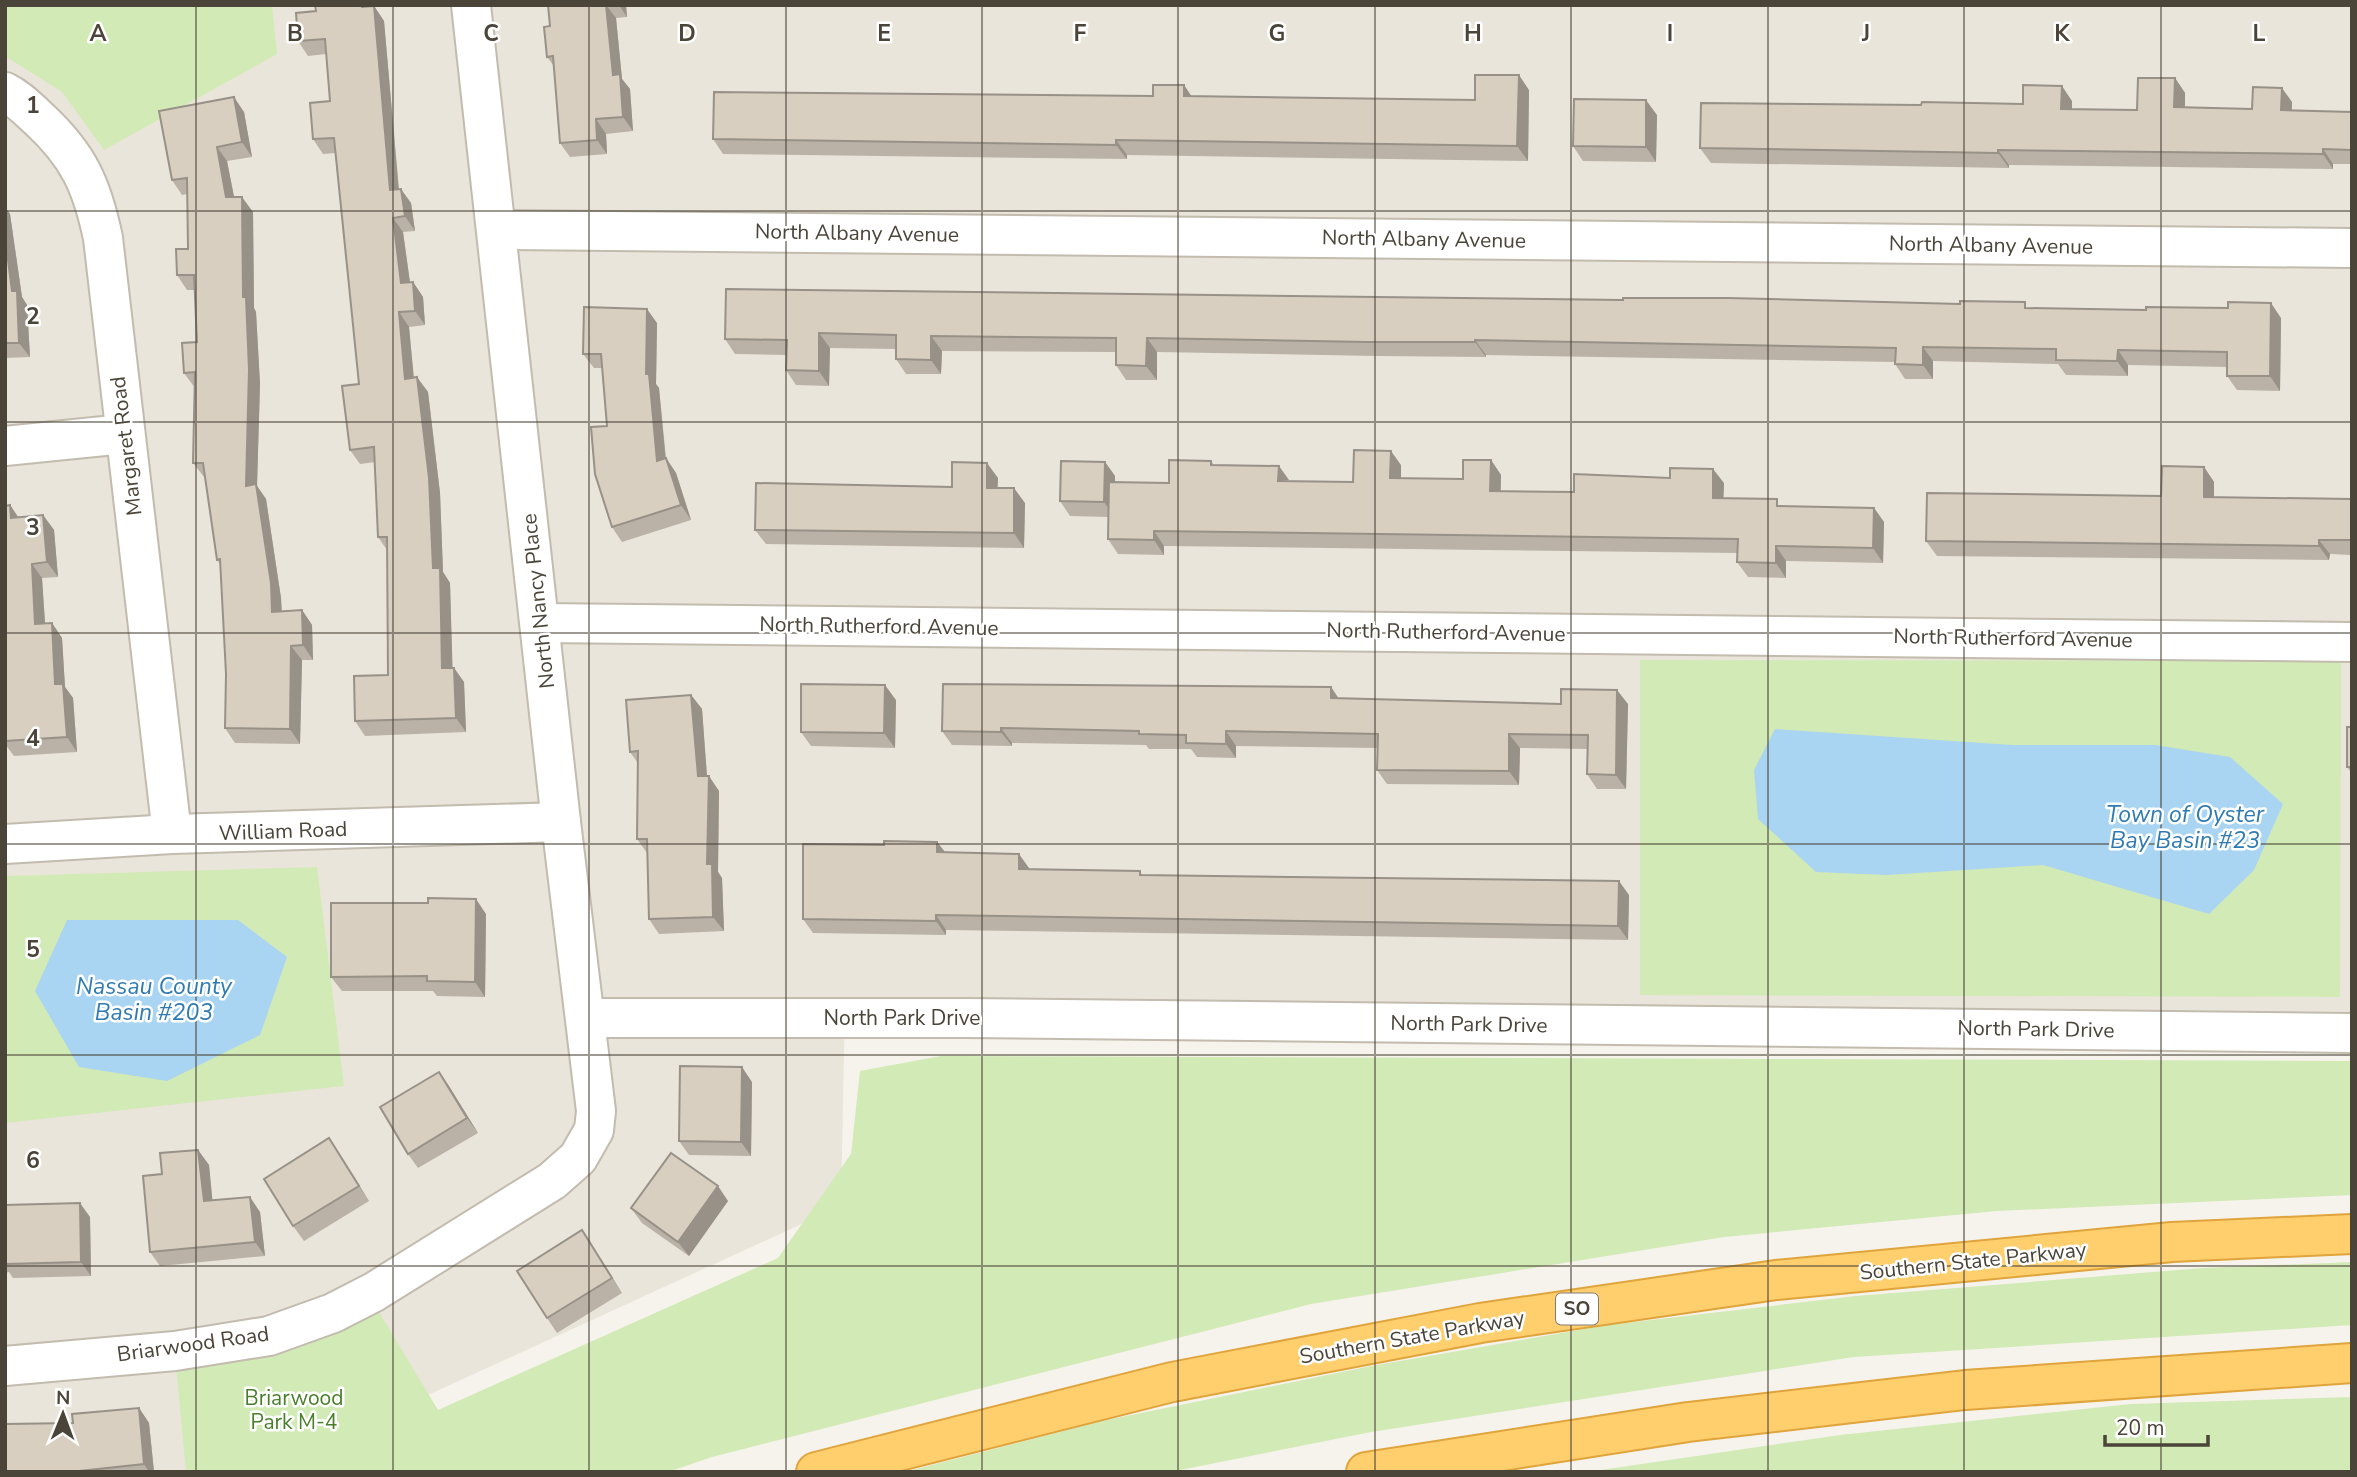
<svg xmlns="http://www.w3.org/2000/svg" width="2357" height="1477" font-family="'Nunito Sans',sans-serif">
<rect width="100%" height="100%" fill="#f6f3ec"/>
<path fill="#eae5da" d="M5 5H2352V1012L845 998 841 1206 260 1472H5Z"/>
<g fill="#d2eab5">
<path d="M5 5H272L277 54 104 150 62 92 5 56Z"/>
<path d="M1640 660 2341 661 2340 997 1640 995Z"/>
<path d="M317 867 344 1086 5 1123V876Z"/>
<path d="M941 1056 2352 1061V1195L1997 1211 1724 1237 1311 1304 712 1457 668 1472H186L176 1365 319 1337 379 1312 438 1410 778 1258 851 1154 860 1071Z"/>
<path d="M2352 1262V1325L1854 1357 1371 1432 1170 1472H905L1102 1421 1371 1366 1608 1325 1856 1296 2203 1268Z"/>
<path d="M2352 1397V1472H1587L1840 1435 2131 1404Z"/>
</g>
<g fill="#a9d4f2">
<path d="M1775 729 2012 745H2155L2230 757 2283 804 2254 870 2209 914 2043 865 1887 875 1816 872 1758 819 1754 770Z"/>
<path d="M67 920H238L287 957 260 1035 167 1081 79 1067 35 991Z"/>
</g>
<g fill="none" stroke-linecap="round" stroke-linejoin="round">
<defs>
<g id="minor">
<path d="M5 92C19 99 28 109 39 119 79 156 92 186 103 238L172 834"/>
<path d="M497 230 2352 248"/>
<path d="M5 446 124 434"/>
<path d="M540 623 2352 642"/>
<path d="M5 844 172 834 561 822"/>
<path d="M586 1018H964L2352 1033"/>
<path d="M5 1366 175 1351 269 1336 333 1313 374 1292 552 1181 578 1158 594 1130 596 1111 561 822 471 5"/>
</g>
<g id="motorway">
<path d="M816 1472 1172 1382 1480 1323 1776 1280 2172 1242 2352 1234"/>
<path d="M1366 1472 1688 1422 1965 1390 2352 1363"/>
</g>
</defs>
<use href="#minor" stroke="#c2bbae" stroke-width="42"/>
<use href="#motorway" stroke="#e0a43c" stroke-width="42"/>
<use href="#minor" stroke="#fff" stroke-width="38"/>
<use href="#motorway" stroke="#ffcf6e" stroke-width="38"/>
</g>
<g fill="#bab2a6">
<path d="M548 5H626L627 17 616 18 622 79 630 89 633 131 606 134 607 154 570 157 560 143 554 66 547 57 550 26Z"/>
<path d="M374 6 384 21 399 189 411 203 415 231 403 232 410 282H413L423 297 425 325 409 327 414 377 428 392 440 493 443 572 450 583 452 668H454L464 682 466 732 365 736 355 721 388 675 387 550 378 537 375 462 360 464 350 450 359 384 335 153 323 154 313 139 330 101 326 54 308 56 298 41 316 11Z"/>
<path d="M2175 78 2185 93V108L2252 109 2292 102V111L2352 112V164H2333V169L2009 165V168L1711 163 1700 148 1921 105 2023 104 2072 101V109L2137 110Z"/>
<path d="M1184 85 1191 96 1475 100 1529 90 1528 161 1127 155V159L723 154 713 139 1153 96Z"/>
<path d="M244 112 252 157 227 161 234 197 253 212 254 308 256 312 260 384 257 486 266 499 281 598 282 611 302 610 312 625 313 660H302L300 744 235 743 225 728 226 674 220 564 217 560 205 477H204L193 463 195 388 184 373 197 342 195 290H187L177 275 188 249V194L182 195 172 180Z"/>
<path d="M1657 115 1656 162 1583 161 1573 146Z"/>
<path d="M5 207 10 214 22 297 27 305 30 357 5 358Z"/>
<path d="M726 289 2029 308 2281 318 2280 391 2237 390 2227 376V367L2128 365V376L2066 375 2058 364 1933 361V379H1905L1895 364V362L1486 355V357L1377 356 1157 352V380H1126L1116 365V352L942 351 941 374H906L896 359V349L830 348 829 386 796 385 786 370V355L735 354 725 339Z"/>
<path d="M657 323 656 384 659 388 666 458 676 473 691 520 622 542 612 527 607 426 602 368H594L583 354Z"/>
<path d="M1491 460 1501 475V491L1574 492 1724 483 1723 498 1782 506 1874 508 1884 522 1883 563 1786 561V578L1748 577 1737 562 1738 553 1164 546V555L1118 554 1108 539 1109 517 1070 516 1060 501 1105 462 1115 476V482L1169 483 1211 461 1214 465 1289 481 1353 482 1401 465V478L1463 479Z"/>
<path d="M2204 467 2214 482V497L2352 499V555L2330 554 2329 560 1937 556 1926 541 2161 496Z"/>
<path d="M998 478 997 488 1025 503 1024 548 766 544 755 530Z"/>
<path d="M10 505 18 517 43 515 54 530 58 577 42 578 45 623H52L62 638 65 687 73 698 77 752 14 756 5 744V506Z"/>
<path d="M1331 687 1338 698 1561 704H1628L1626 789H1597L1587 774V749L1520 748 1519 785 1387 784 1377 770V748L1236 746V758L1197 757 1191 749H1149L1146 745 1012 743V746L952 745 942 731Z"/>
<path d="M691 695 702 709 707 776 719 791 718 872 722 878 724 931 659 934 649 919 647 853 637 839 638 763 630 752Z"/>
<path d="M896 700 895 748 811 746 801 732Z"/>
<path d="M2352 727V774L2347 767Z"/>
<path d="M937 842 945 852 1029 868V869L1140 871 1142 875 1629 895 1628 940 946 930V935L813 933 803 919 884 845Z"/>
<path d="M486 914 485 997 437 996 433 991H342L331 977Z"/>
<path d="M439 1072 478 1133 418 1168 408 1154Z"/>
<path d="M752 1082 751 1156 689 1155 679 1141Z"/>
<path d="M329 1138 369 1201 304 1241 293 1226Z"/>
<path d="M198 1150 209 1165 212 1201 260 1212 265 1256 160 1266 150 1252Z"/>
<path d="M728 1201 689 1256 642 1223 631 1208Z"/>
<path d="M5 1205 90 1217 91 1276 13 1278 9 1272 5 1273Z"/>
<path d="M582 1230 622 1293 557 1333 547 1318Z"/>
<path d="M139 1408 149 1423 154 1472H5L73 1423Z"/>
</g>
<g fill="#979187">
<path d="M606 5 616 18 622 79 630 89 633 131 623 117 613 75Z"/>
<path d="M619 5H626L627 17Z"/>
<path d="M374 6 384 21 400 205 390 190Z"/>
<path d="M1519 75 1529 90 1528 161 1517 146Z"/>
<path d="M2175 78 2185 93V122L2174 107Z"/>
<path d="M1184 85 1194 100 1184 96Z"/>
<path d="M2062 86 2072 101V123L2061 109Z"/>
<path d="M2282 88 2292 102 2291 125 2281 110Z"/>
<path d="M234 97 244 112 252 157 242 142Z"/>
<path d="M1646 100 1657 115 1656 162 1646 147Z"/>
<path d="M596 119 606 134 607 154 597 140Z"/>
<path d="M1116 140 1127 155V159L1116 145Z"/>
<path d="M217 147 227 161 237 212 226 197Z"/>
<path d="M2323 149 2333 164V169L2323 154Z"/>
<path d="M1998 150 2009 165V168L1998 153Z"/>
<path d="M401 189 411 203 415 231 405 216Z"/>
<path d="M242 197 253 212 254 308 256 312 260 384 257 486 266 499 281 598 282 626 272 612 246 486Z"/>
<path d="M5 207 10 214 22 297 27 305 30 357 19 343 5 237Z"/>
<path d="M393 218 403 232 412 298 401 283Z"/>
<path d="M413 282 423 297 425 325 415 311Z"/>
<path d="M2271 303 2281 318 2280 391 2270 376Z"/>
<path d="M647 309 657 323 656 384 659 388 667 475 657 461 646 374Z"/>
<path d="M399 312 409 327 415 393 405 379Z"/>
<path d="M819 333 830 348 829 386 819 371Z"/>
<path d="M931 336 942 351 941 374 931 360Z"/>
<path d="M1147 338 1157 352V380L1146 366Z"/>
<path d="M1475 340 1486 355V357L1475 342Z"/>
<path d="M1923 347 1933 361V379L1923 365Z"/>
<path d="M2118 350 2128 365V376L2117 361Z"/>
<path d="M417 377 428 392 440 493 443 572 450 583 453 683 442 668 433 568Z"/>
<path d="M1391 451 1401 465V493L1390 478Z"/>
<path d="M666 458 676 473 691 520 681 505Z"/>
<path d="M1491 460 1501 475 1500 505 1490 491Z"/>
<path d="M1105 462 1115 476V517L1104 502Z"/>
<path d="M987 463 998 478 997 502 987 488Z"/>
<path d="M1279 466 1289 480 1278 481Z"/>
<path d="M2204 467 2214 482V511L2204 497Z"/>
<path d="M1713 469 1724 483 1723 513 1713 498Z"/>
<path d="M1014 488 1025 503 1024 548 1014 533Z"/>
<path d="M10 505 20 520 11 518Z"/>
<path d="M1874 508 1884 522 1883 563 1873 548Z"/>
<path d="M43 515 54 530 58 577 47 562Z"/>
<path d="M1154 531 1164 546V555L1154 540Z"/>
<path d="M2319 540 2330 554 2329 560 2319 546Z"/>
<path d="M1776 546 1786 561V578L1776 563Z"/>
<path d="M32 564 42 578 46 639 35 624Z"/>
<path d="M302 610 312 625 313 660 303 645Z"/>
<path d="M52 623 62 638 65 687 73 698 77 752 67 737 55 684Z"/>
<path d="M291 646 302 660 300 744 290 729Z"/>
<path d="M454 668 464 682 466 732 456 718Z"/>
<path d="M885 685 896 700 895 748 884 733Z"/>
<path d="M1331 687 1341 702 1331 698Z"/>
<path d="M1617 690 1628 704 1626 789 1616 775Z"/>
<path d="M691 695 702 709 708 791 698 776Z"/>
<path d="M1001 728 1012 743V746L1001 732Z"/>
<path d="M1226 731 1236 746V758L1226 744Z"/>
<path d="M1509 734 1520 748 1519 785 1509 771Z"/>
<path d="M709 776 719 791 718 872 722 878 724 931 713 917 707 864Z"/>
<path d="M937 842 948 856 937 852Z"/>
<path d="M1019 854 1029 868V884L1019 869Z"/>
<path d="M1619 881 1629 895 1628 940 1618 926Z"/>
<path d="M476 899 486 914 485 997 475 982Z"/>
<path d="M936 915 946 930V935L936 921Z"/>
<path d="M742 1067 752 1082 751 1156 741 1142Z"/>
<path d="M439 1072 449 1086 478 1133 467 1118Z"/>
<path d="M329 1138 339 1153 369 1201 359 1186Z"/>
<path d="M198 1150 209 1165 214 1216 204 1201Z"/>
<path d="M718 1186 728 1201 689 1256 678 1242Z"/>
<path d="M250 1197 260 1212 265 1256 255 1242Z"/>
<path d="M80 1203 90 1217 91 1276 81 1262Z"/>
<path d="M582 1230 592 1245 622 1293 612 1278Z"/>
<path d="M139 1408 149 1423 154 1472H149L144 1464Z"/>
</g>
<g fill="#d8cfc1" stroke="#979187" stroke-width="2">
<path d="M315 5H362V7L374 6 390 190 401 189 405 216 393 218 401 283 413 282 415 311 399 312 405 379 417 377 429 478 433 568H440L442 668H454L456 718 355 721 354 676 388 675 387 537H378L374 447 350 450 342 386 359 384 334 138 313 139 310 103 330 101 325 39 298 41 296 13 316 11Z"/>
<path d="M548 5H606L613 75 620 74 623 117 596 119 597 140 560 143 553 56 547 57 544 27 550 26Z"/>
<path d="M1475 75H1519L1517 146 1116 140V145L713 139 714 92 1153 96V85H1184V96L1475 100Z"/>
<path d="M2138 78H2175L2174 107 2252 109 2253 87 2282 88 2281 110 2352 112V150L2323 149V154L1998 150V153L1700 148 1701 103 1921 105 1922 102 2023 104V85L2062 86 2061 109 2137 110Z"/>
<path d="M234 97 242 142 217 147 226 197H242L243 297H246L249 370 246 486 256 484 271 583 272 612 302 610 303 645 291 646 290 729 225 728 226 674 220 559 217 560 203 463H193L195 372 184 373 182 343 197 342 194 275H177L176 249H188L187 178 172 180 159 111Z"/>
<path d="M1574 99 1646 100V147L1573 146Z"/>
<path d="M5 237 12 291H17L19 343H5Z"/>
<path d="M726 289 1623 300V298H1728L1960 304V301L2025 302V308L2146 310V307L2228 308V302L2271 303 2270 376H2227V352L2118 350 2117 361 2056 360V349L1923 347V365L1895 364 1896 348 1475 340V342H1367L1147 338 1146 366 1116 365V338L931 336V360L896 359V335L819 333V371L786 370 787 340 725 339Z"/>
<path d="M584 307 647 309 646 374H649L657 461 666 458 681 505 612 527 595 474 591 427 607 426 601 354H583Z"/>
<path d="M1354 450 1391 451 1390 478 1463 479V460H1491L1490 491 1574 492V474L1670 478V468L1713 469V498L1777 499V506L1874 508 1873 548 1776 546V563L1737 562 1738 539 1154 531V540L1108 539 1109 482 1169 483V460L1211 461V465L1279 466 1278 481 1353 482Z"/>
<path d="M1061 461 1105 462 1104 502 1060 501Z"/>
<path d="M952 462 987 463V488H1014V533L755 530 756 483 952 487Z"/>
<path d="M2162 466 2204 467V497L2352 499V540H2319V546L1926 541 1927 493 2161 496Z"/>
<path d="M10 505 11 518 43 515 47 562 32 564 35 624 52 623 55 684H63L67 737 5 741V506Z"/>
<path d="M801 684 885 685 884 733 801 732Z"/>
<path d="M943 684 1331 687V698L1561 704V689L1617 690 1616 775 1587 774 1588 735 1509 734V771L1377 770 1378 734 1226 731V744L1186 743V735L1139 734V731L1001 728V732L942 731Z"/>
<path d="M691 695 698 776H709L707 864H712L713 917 649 919 647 839H637L638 751 630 752 626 700Z"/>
<rect x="2347" y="727" width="5" height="40"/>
<path d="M884 841 937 842V852L1019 854V869L1140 871V875L1619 881 1618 926 936 915V921L803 919V844L884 845Z"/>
<path d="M428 898 476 899 475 982 427 981V976L331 977V903H428Z"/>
<path d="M680 1066 742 1067 741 1142 679 1141Z"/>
<path d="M439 1072 467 1118 408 1154 380 1107Z"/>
<path d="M329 1138 359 1186 293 1226 264 1179Z"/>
<path d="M198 1150 204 1201 250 1197 255 1242 150 1252 143 1176 162 1174 160 1153Z"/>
<path d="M671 1153 718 1186 678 1242 631 1208Z"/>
<path d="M80 1203 81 1262 5 1264V1205Z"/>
<path d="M582 1230 612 1278 547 1318 517 1271Z"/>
<path d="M139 1408 144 1464 70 1472H5V1424L73 1423 72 1414Z"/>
</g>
<path fill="none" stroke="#4b4439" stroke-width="2" stroke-opacity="0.55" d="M196 5V1472M393 5V1472M589 5V1472M786 5V1472M982 5V1472M1178 5V1472M1375 5V1472M1571 5V1472M1768 5V1472M1964 5V1472M2161 5V1472M5 211H2352M5 422H2352M5 633H2352M5 844H2352M5 1055H2352M5 1266H2352"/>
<g text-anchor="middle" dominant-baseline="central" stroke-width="5" stroke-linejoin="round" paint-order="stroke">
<rect fill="#fff" stroke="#817c74" stroke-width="2" x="1556" y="1293.5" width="42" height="31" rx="5"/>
<g font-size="19" font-weight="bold" fill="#4b4439">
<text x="1577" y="1309">SO</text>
</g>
<g font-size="21" fill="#4b4439" stroke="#fff">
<text transform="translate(857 233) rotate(1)">North Albany Avenue</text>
<text transform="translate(1424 239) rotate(1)">North Albany Avenue</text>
<text transform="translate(1991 245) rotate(1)">North Albany Avenue</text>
<text transform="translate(126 446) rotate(-97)">Margaret Road</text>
<text transform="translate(538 601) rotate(-96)">North Nancy Place</text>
<text transform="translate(879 626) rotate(1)">North Rutherford Avenue</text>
<text transform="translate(1446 632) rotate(1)">North Rutherford Avenue</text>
<text transform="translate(2013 638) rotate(1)">North Rutherford Avenue</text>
<text transform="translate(283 831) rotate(-2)">William Road</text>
<text x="902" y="1018">North Park Drive</text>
<text transform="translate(1469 1024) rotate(1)">North Park Drive</text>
<text transform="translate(2036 1029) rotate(1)">North Park Drive</text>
<text transform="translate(1973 1261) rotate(-6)">Southern State Parkway</text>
<text transform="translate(1412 1337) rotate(-10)">Southern State Parkway</text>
<text transform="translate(193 1344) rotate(-8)">Briarwood Road</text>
</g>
<g font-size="21" fill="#4a7f2a" stroke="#fff">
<text x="294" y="1398">Briarwood<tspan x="294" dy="24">Park M-4</tspan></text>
</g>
<g font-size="23" font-style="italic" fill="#2e7ab2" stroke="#fff">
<text x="2185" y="814">Town of Oyster<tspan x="2185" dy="26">Bay Basin #23</tspan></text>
<text x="154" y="986">Nassau County<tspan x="154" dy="26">Basin #203</tspan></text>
</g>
</g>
<g font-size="23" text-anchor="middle" font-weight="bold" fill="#4b4439" stroke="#fff" stroke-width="5" stroke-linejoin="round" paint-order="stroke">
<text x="98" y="41">A</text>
<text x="295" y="41">B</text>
<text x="491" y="41">C</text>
<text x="687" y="41">D</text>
<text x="884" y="41">E</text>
<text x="1080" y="41">F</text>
<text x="1277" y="41">G</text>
<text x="1473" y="41">H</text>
<text x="1670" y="41">I</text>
<text x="1866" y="41">J</text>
<text x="2062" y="41">K</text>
<text x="2259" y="41">L</text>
<text x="33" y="113">1</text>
<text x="33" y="324">2</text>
<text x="33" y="535">3</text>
<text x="33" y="746">4</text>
<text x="33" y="957">5</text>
<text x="33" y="1168">6</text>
</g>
<rect width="2357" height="1477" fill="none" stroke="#4b4439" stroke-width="14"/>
<g transform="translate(63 1414) rotate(1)" stroke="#ffffff" stroke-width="5" paint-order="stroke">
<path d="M0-5L12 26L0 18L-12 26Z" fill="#4b4439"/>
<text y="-10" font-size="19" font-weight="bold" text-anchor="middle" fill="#4b4439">N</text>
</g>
<path d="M2105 1435v10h103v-10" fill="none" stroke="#4b4439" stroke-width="3.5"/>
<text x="2116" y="1435" font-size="21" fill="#4b4439" stroke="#ffffff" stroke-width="5" paint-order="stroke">20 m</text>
</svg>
